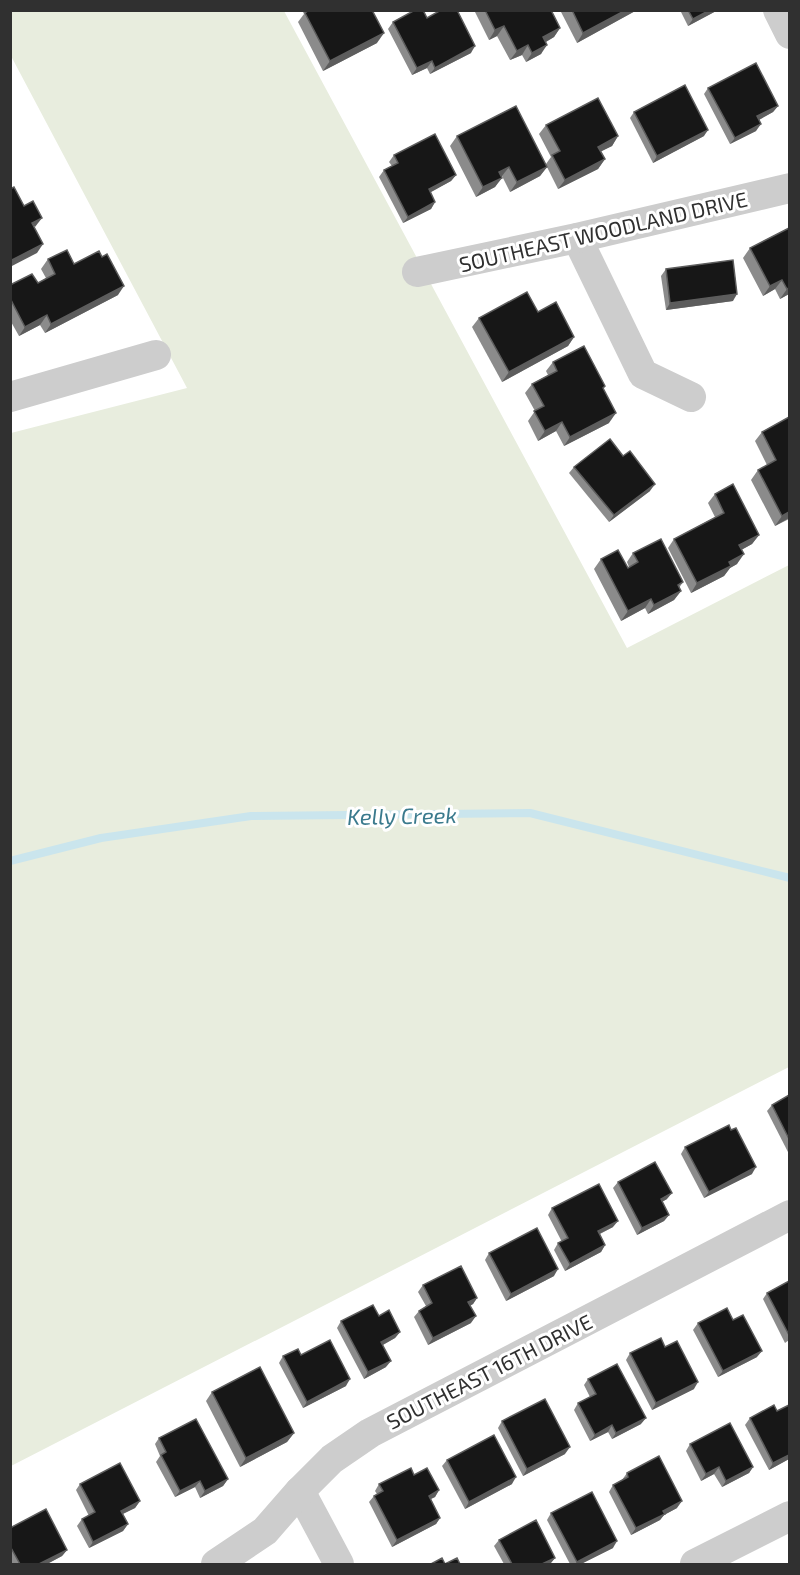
<svg xmlns="http://www.w3.org/2000/svg" width="800" height="1575" font-family="'Exo 2',sans-serif">
<rect width="100%" height="100%" fill="#fff"/>
<path fill="#e8edde" d="M11 11H284L627 648 789 565V1067L11 1466V433L187 388 11 56Z"/>
<g fill="none" stroke-linecap="round" stroke-linejoin="round">
<path stroke="#cae5ed" stroke-width="8" d="M10 861 101 838 251 816 530 813 790 878"/>
<g stroke="#cdcdcd" stroke-width="30">
<path d="M778 10 790 34"/>
<path d="M577 238 643 374 691 397"/>
<path d="M417 272 577 238 790 188"/>
<path d="M10 397 156 355"/>
<path d="M300 1491 339 1564"/>
<path d="M216 1564 265 1531 300 1491 332 1459 370 1433 790 1215"/>
<path d="M695 1564 790 1516"/>
</g>
</g>
<g fill="#8b8b8b">
<path d="M302 10H372L377 43 323 71 298 22 304 14Z"/>
<path d="M474 10H551L560 28 554 37 546 42 541 54 526 62 522 55 510 60 497 36 489 40Z"/>
<path d="M560 10H637L577 43Z"/>
<path d="M680 10H718L688 26Z"/>
<path d="M427 18 471 53 430 74 427 68 412 75 388 29 393 22Z"/>
<path d="M708 88 778 106 773 112 759 120 756 131 730 144 704 94Z"/>
<path d="M634 112 704 136 653 163 630 118Z"/>
<path d="M546 125 618 136 612 146 601 151 605 159 598 169 558 189 547 167 540 176 510 192 502 176 495 187 476 197 450 146 457 136 546 164 551 157 539 134Z"/>
<path d="M394 155 456 175 451 181 430 192 435 202 431 209 403 223 379 177 384 170 392 166 389 162Z"/>
<path d="M789 228V294L780 299 775 289 763 296 743 258 750 248Z"/>
<path d="M48 259 74 264 118 295 45 333 40 325 19 336 10 320V285L38 283 46 278 41 269Z"/>
<path d="M666 269 733 301 666 310 661 276Z"/>
<path d="M538 312 574 337 568 346 502 382 472 327 479 318Z"/>
<path d="M553 362 603 389 609 423 564 446 556 431 538 441 528 421 535 411 525 393 532 384 548 375 546 371Z"/>
<path d="M789 417V519L775 526 751 480 758 470 767 465 755 441 762 432Z"/>
<path d="M574 467 650 491 609 522 569 473Z"/>
<path d="M715 494 759 535 752 544 741 550 737 564 730 568 724 576 691 593 668 548 674 539 715 517 708 503Z"/>
<path d="M633 553 683 582 679 588 681 591 674 600 648 614 645 608 621 621 594 569 601 559 628 568 629 567 627 562Z"/>
<path d="M789 1095V1154L767 1111 772 1105Z"/>
<path d="M685 1147 752 1174 704 1198 681 1154Z"/>
<path d="M618 1182 667 1199 662 1202 669 1215 664 1221 637 1235 613 1188Z"/>
<path d="M552 1208 613 1227 600 1234 605 1245 601 1252 565 1271 554 1250 558 1243 562 1242 548 1215Z"/>
<path d="M489 1253 554 1276 506 1301 485 1260Z"/>
<path d="M789 1281V1340L785 1343 763 1299 767 1293Z"/>
<path d="M423 1285 477 1298 473 1304 470 1306 471 1323 428 1345 414 1317 419 1311 426 1306 418 1292Z"/>
<path d="M379 1316 400 1332 395 1338 383 1345 386 1367 364 1379 337 1328 341 1321Z"/>
<path d="M698 1323 757 1357 718 1377 693 1330Z"/>
<path d="M665 1347 694 1389 652 1410 626 1360 630 1353Z"/>
<path d="M283 1356 346 1386 303 1408 279 1363Z"/>
<path d="M588 1379 641 1424 612 1439 608 1432 590 1441 574 1410 578 1403 590 1397 584 1385Z"/>
<path d="M212 1392 294 1433 287 1442 240 1467 206 1401Z"/>
<path d="M777 1411 789 1459 769 1470 745 1425 750 1418Z"/>
<path d="M502 1421 565 1454 523 1476 498 1428Z"/>
<path d="M159 1438 228 1479 223 1486 200 1498 195 1487 175 1497 156 1462 160 1456 155 1444Z"/>
<path d="M690 1444 753 1467 749 1473 722 1487 714 1474 701 1481 686 1451Z"/>
<path d="M447 1460 512 1484 465 1509 442 1466Z"/>
<path d="M627 1473 677 1508 664 1515 660 1520 631 1535 609 1492 613 1485 622 1480Z"/>
<path d="M414 1475 439 1490 435 1497 431 1499 440 1518 436 1524 392 1547 369 1502 374 1496 377 1494 375 1491 379 1484Z"/>
<path d="M80 1484 140 1501 135 1508 123 1514 128 1524 123 1531 89 1548 77 1526 82 1519 89 1516 76 1490Z"/>
<path d="M551 1513 613 1548 581 1564H570L547 1520Z"/>
<path d="M10 1528 67 1550 62 1556 47 1564H12L10 1562Z"/>
<path d="M499 1540 555 1558 550 1564H504L494 1546Z"/>
</g>
<g fill="#5d5d5d">
<path d="M626 10H637L577 43 583 33Z"/>
<path d="M710 10H718L688 26 693 19Z"/>
<path d="M504 26 497 36 489 40 495 30Z"/>
<path d="M560 28 554 37 537 47 543 37Z"/>
<path d="M384 33 377 43 323 71 330 61Z"/>
<path d="M528 45 522 55 510 60 517 51Z"/>
<path d="M547 45 541 54 526 62 532 53Z"/>
<path d="M475 46 471 53 430 74 435 68Z"/>
<path d="M432 61 427 68 412 75 417 68Z"/>
<path d="M778 106 773 112 753 123 757 116Z"/>
<path d="M761 124 756 131 730 144 735 138Z"/>
<path d="M708 130 704 136 653 163 657 156Z"/>
<path d="M618 136 612 146 592 156 598 147Z"/>
<path d="M605 159 598 169 558 189 565 180Z"/>
<path d="M509 167 502 176 492 182 499 172Z"/>
<path d="M547 167 540 176 510 192 517 182Z"/>
<path d="M456 175 451 181 424 196 429 189Z"/>
<path d="M502 178 495 187 476 197 483 187Z"/>
<path d="M435 202 431 209 403 223 408 217Z"/>
<path d="M42 218 35 227 32 223Z"/>
<path d="M43 244 37 253 10 267V261Z"/>
<path d="M782 280 775 289 763 296 770 286Z"/>
<path d="M124 286 118 295 45 333 51 324Z"/>
<path d="M789 288V294L780 299 787 289Z"/>
<path d="M737 294 733 301 666 310 670 303Z"/>
<path d="M47 315 40 325 19 336 25 327Z"/>
<path d="M574 337 568 346 502 382 509 372Z"/>
<path d="M616 413 609 423 564 446 570 437Z"/>
<path d="M562 422 556 431 538 441 545 431Z"/>
<path d="M655 484 650 491 609 522 614 515Z"/>
<path d="M789 512V518L775 526 782 516Z"/>
<path d="M759 535 752 544 732 555 739 545Z"/>
<path d="M744 554 737 564 730 568 724 576 691 593 697 583 729 562Z"/>
<path d="M681 591 674 600 648 614 654 605Z"/>
<path d="M651 599 645 608 621 621 628 611Z"/>
<path d="M756 1167 752 1174 704 1198 709 1192Z"/>
<path d="M672 1193 667 1199 656 1205 661 1199Z"/>
<path d="M669 1215 664 1221 637 1235 642 1228Z"/>
<path d="M618 1221 613 1227 593 1237 598 1231Z"/>
<path d="M605 1245 601 1252 565 1271 570 1264Z"/>
<path d="M558 1269 554 1276 506 1301 511 1294Z"/>
<path d="M477 1298 473 1304 464 1309 468 1302Z"/>
<path d="M476 1316 471 1323 428 1345 433 1338Z"/>
<path d="M400 1332 395 1338 377 1348 381 1342Z"/>
<path d="M762 1351 757 1357 718 1377 723 1371Z"/>
<path d="M391 1361 386 1367 364 1379 368 1372Z"/>
<path d="M350 1379 346 1386 303 1408 307 1402Z"/>
<path d="M698 1382 694 1389 652 1410 656 1403Z"/>
<path d="M646 1418 641 1424 612 1439 616 1433Z"/>
<path d="M612 1425 608 1432 590 1441 595 1435Z"/>
<path d="M294 1433 287 1442 240 1467 246 1458Z"/>
<path d="M570 1447 565 1454 523 1476 527 1469Z"/>
<path d="M789 1455V1459L769 1470 773 1463Z"/>
<path d="M719 1467 714 1474 701 1481 706 1474Z"/>
<path d="M753 1467 749 1473 722 1487 726 1481Z"/>
<path d="M516 1477 512 1484 465 1509 469 1502Z"/>
<path d="M228 1479 223 1486 200 1498 205 1491Z"/>
<path d="M200 1481 195 1487 175 1497 180 1491Z"/>
<path d="M439 1490 435 1497 424 1502 429 1496Z"/>
<path d="M140 1501 135 1508 116 1517 121 1511Z"/>
<path d="M682 1501 677 1508 664 1515 660 1520 631 1535 636 1528 663 1511Z"/>
<path d="M440 1518 436 1524 392 1547 397 1540Z"/>
<path d="M128 1524 123 1531 89 1548 93 1542Z"/>
<path d="M617 1541 613 1548 581 1564H575L577 1562Z"/>
<path d="M67 1550 62 1556 47 1564H39Z"/>
<path d="M555 1558 550 1564H542Z"/>
</g>
<g fill="#171717" stroke="#5d5d5d" stroke-width="1.5">
<path d="M309 10H372L384 33 330 61 305 13Z"/>
<path d="M415 10H423L427 18 441 10H457L475 46 435 68 432 61 417 68 393 22Z"/>
<path d="M485 10H551L560 28 543 37 547 45 532 53 528 45 517 51 504 26 495 30Z"/>
<path d="M572 10H626L583 33Z"/>
<path d="M688 10H710L693 19Z"/>
<path d="M756 63 778 106 757 116 761 124 735 138 708 88Z"/>
<path d="M685 85 708 130 657 156 634 112Z"/>
<path d="M598 98 618 136 598 147 605 159 565 180 552 155 560 151 546 125Z"/>
<path d="M516 106 547 167 517 182 509 167 499 172 502 178 483 187 457 136Z"/>
<path d="M435 134 456 175 429 189 435 202 408 217 384 170 398 163 394 155Z"/>
<path d="M14 187 24 206 33 201 42 218 32 223 43 244 10 261V189Z"/>
<path d="M789 228V288L787 289 782 280 770 286 750 248Z"/>
<path d="M67 250 74 264 99 251 102 257 107 254 124 286 51 324 47 315 25 327 10 298V285L32 274 38 283 55 274 48 259Z"/>
<path d="M733 260 737 294 670 303 666 269Z"/>
<path d="M527 292 538 312 556 302 574 337 509 372 479 318Z"/>
<path d="M584 346 605 386 603 388 616 413 570 437 562 422 545 431 534 411 544 406 532 384 557 371 553 362Z"/>
<path d="M789 417V512L782 516 758 470 776 460 762 432Z"/>
<path d="M610 439 623 456 630 451 655 484 614 515 574 467Z"/>
<path d="M733 484 759 535 739 545 744 554 729 562 731 566 697 583 674 539 724 513 715 494Z"/>
<path d="M661 539 683 582 678 585 681 591 654 605 651 599 628 611 601 559 618 550 628 568 638 562 633 553Z"/>
<path d="M789 1095V1139L772 1105Z"/>
<path d="M729 1125 731 1130 736 1128 756 1167 709 1192 685 1147Z"/>
<path d="M655 1162 672 1193 661 1199 669 1215 642 1228 618 1182Z"/>
<path d="M599 1184 618 1221 598 1231 605 1245 570 1264 558 1243 568 1238 552 1208Z"/>
<path d="M537 1228 558 1269 511 1294 489 1253Z"/>
<path d="M461 1266 477 1298 468 1302 476 1316 433 1338 419 1311 432 1303 423 1285Z"/>
<path d="M789 1281V1335L767 1293Z"/>
<path d="M373 1305 379 1316 389 1310 400 1332 381 1342 391 1361 368 1372 341 1321Z"/>
<path d="M727 1308 733 1320 743 1315 762 1351 723 1371 698 1323Z"/>
<path d="M661 1338 665 1347 677 1341 698 1382 656 1403 630 1353Z"/>
<path d="M330 1340 350 1379 307 1402 283 1356 298 1349 301 1355Z"/>
<path d="M617 1364 646 1418 616 1433 612 1425 595 1435 578 1403 596 1394 588 1379Z"/>
<path d="M260 1367 294 1433 246 1458 212 1392Z"/>
<path d="M545 1399 570 1447 527 1469 502 1421Z"/>
<path d="M774 1405 777 1411 789 1405V1455L773 1463 750 1418Z"/>
<path d="M196 1419 228 1479 205 1491 200 1481 180 1491 161 1455 166 1452 159 1438Z"/>
<path d="M730 1423 753 1467 726 1481 719 1467 706 1474 690 1444Z"/>
<path d="M494 1435 516 1477 469 1502 447 1460Z"/>
<path d="M659 1456 682 1501 663 1511 665 1514 636 1528 613 1485 628 1477 627 1473Z"/>
<path d="M120 1463 140 1501 121 1511 128 1524 93 1542 82 1519 95 1512 80 1484Z"/>
<path d="M411 1468 414 1475 427 1468 439 1490 429 1496 440 1518 397 1540 374 1496 383 1491 379 1484Z"/>
<path d="M592 1492 617 1541 577 1562 551 1513Z"/>
<path d="M46 1509 67 1550 39 1564H20L10 1546V1528Z"/>
<path d="M536 1520 555 1558 542 1564H512L499 1540Z"/>
<path d="M442 1558 445 1564 457 1558 460 1564H431Z"/>
</g>
<g text-anchor="middle" dominant-baseline="central" stroke-width="6" stroke-linejoin="round" paint-order="stroke">
<g font-size="21" fill="#303030" stroke="#fff">
<text transform="translate(603 231) rotate(-13)">SOUTHEAST WOODLAND DRIVE</text>
<text transform="translate(489 1371) rotate(-27)">SOUTHEAST 16TH DRIVE</text>
</g>
<g font-size="22" font-style="italic" fill="#3a7a8d" stroke="#fff">
<text transform="translate(402 815) rotate(-1)">Kelly Creek</text>
</g>
</g>
<rect width="800" height="1575" fill="none" stroke="#303030" stroke-width="24"/>
</svg>
